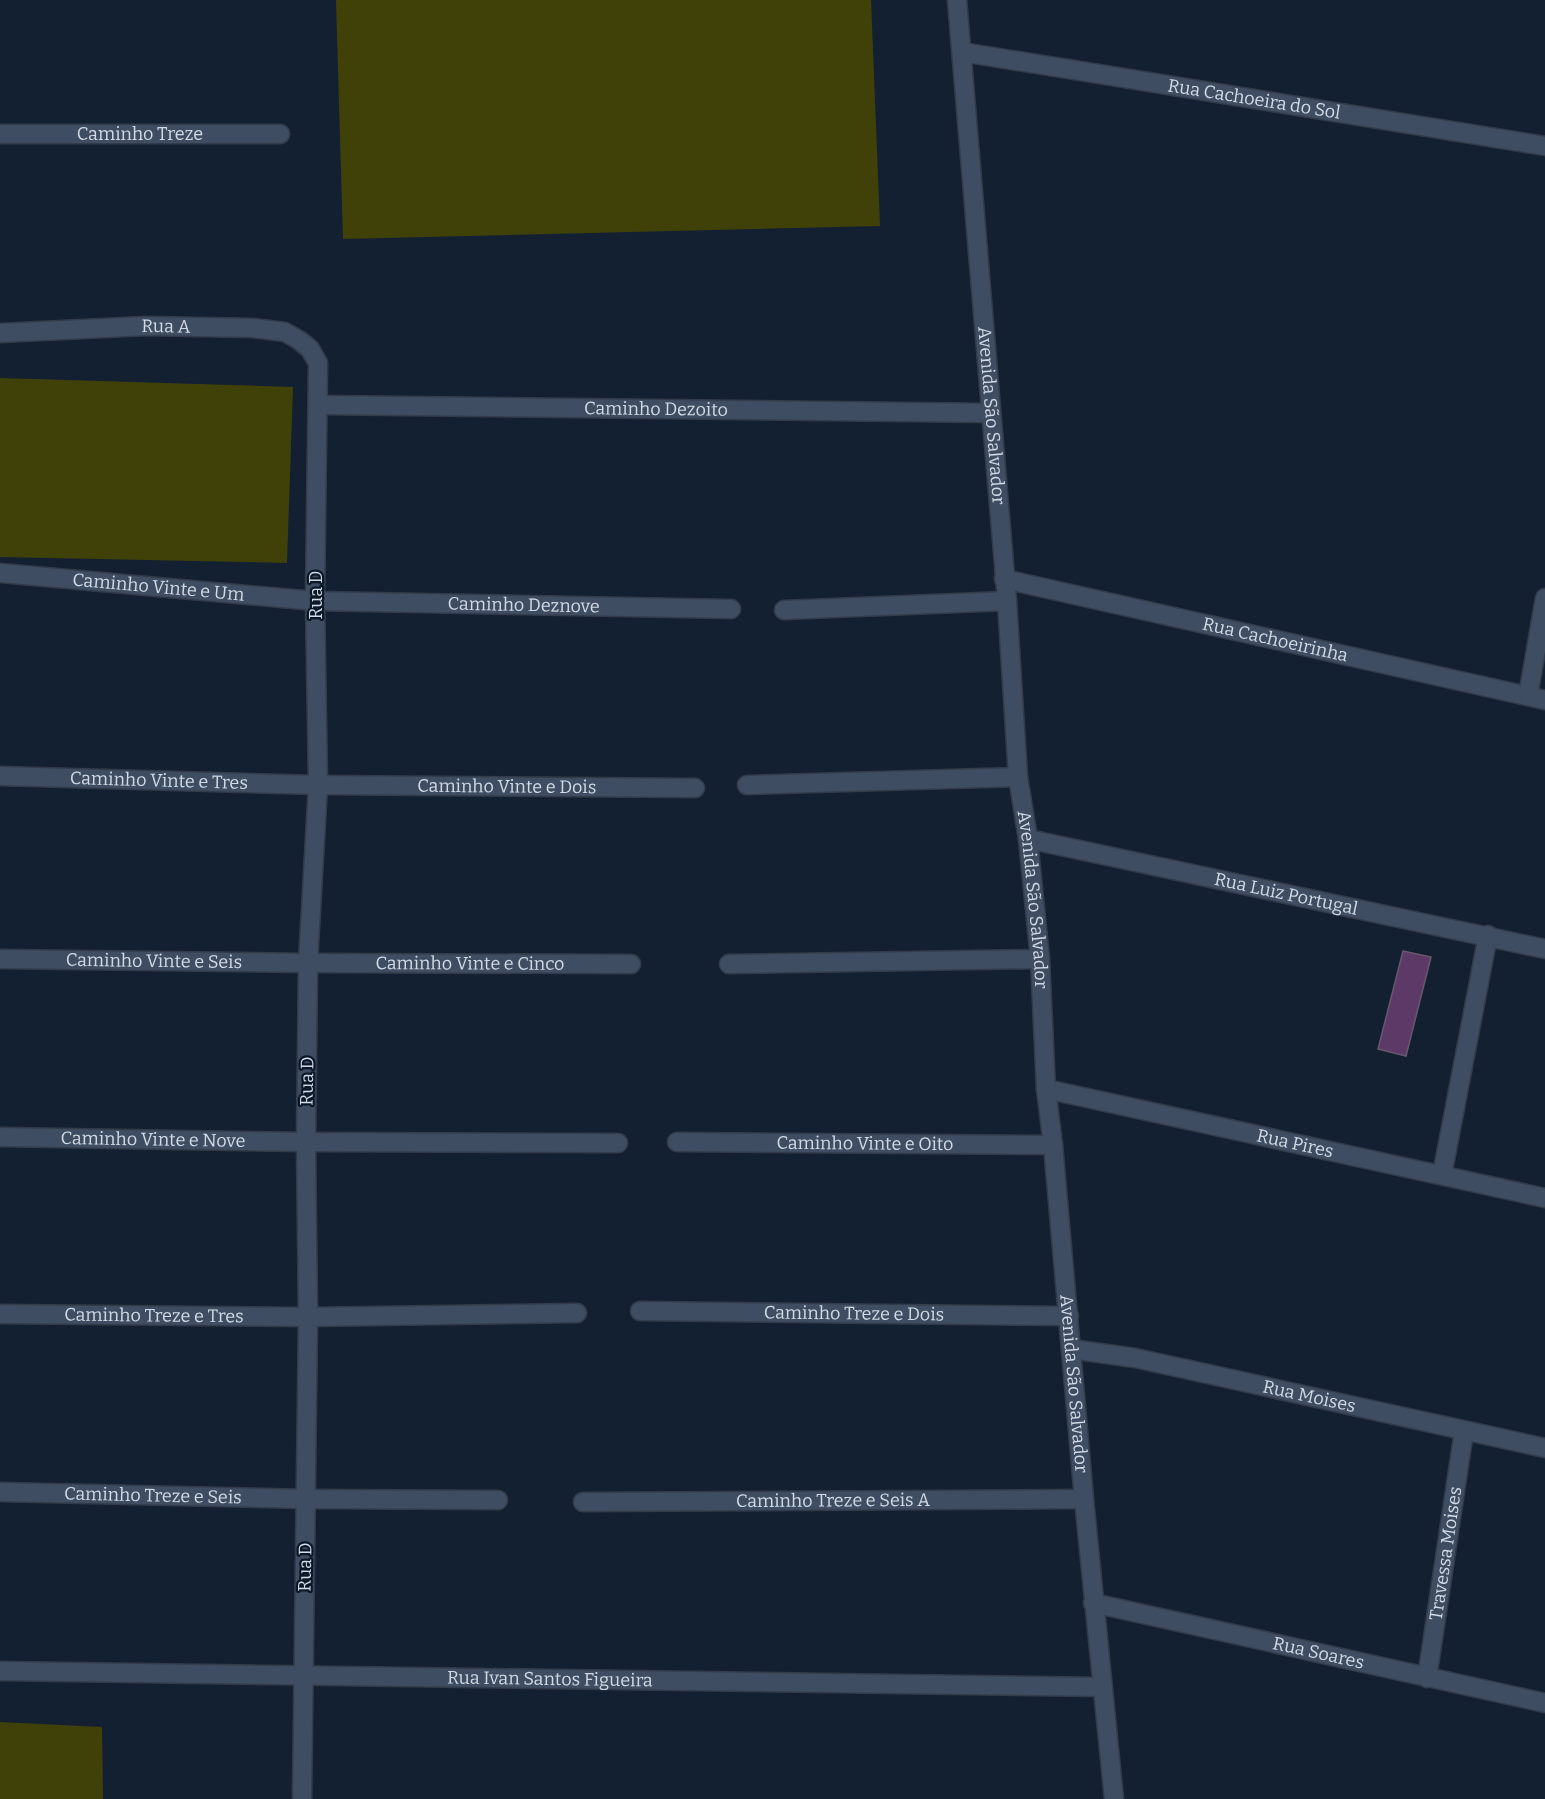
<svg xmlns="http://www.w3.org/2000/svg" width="1545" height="1799" font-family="Bitter,serif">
<rect width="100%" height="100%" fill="#132031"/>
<g fill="#404109">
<path d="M336 0H871L880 226 343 239Z"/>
<path d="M0 378 293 387 287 563 0 557Z"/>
<path d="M0 1722 102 1727 103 1799H0Z"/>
</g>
<path fill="#5d3967" stroke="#68586c" stroke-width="1.5" d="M1403 951 1431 957 1406 1056 1378 1049Z"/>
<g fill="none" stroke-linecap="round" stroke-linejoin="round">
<defs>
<g id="street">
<path id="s1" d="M962 52 1545 146"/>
<path id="s2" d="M0 134H280"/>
<path id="s3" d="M0 333 146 326 253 328 285 332 299 340 310 349 318 363 315 601 318 785 308 963 306 1142 308 1317 302 1799"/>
<path id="s4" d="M318 405 991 413"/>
<path id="s5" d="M0 573 315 601 731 609"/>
<path id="s6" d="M1004 579 1545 700"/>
<path d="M784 610 1007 601"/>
<path d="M1528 696 1545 598"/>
<path id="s7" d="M0 776 318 785 695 788"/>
<path d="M747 785 1018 777"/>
<path id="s8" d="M1028 839 1545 949"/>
<path id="s9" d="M0 959 308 963 631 964"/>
<path d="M729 964 1040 959"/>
<path id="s10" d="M1046 1089 1545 1198"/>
<path id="s11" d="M0 1137 306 1142 618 1143"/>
<path id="s12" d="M677 1142 1053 1145"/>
<path d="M1442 1175 1488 935"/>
<path id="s13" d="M640 1311 1069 1316"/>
<path id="s14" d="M0 1314 308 1317 577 1313"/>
<path id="s15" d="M1071 1349 1135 1358 1545 1448"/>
<path id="s16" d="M0 1492 306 1499 498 1500"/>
<path id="s17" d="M583 1502 1084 1499"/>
<path id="s18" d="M1093 1603 1545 1703"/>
<path id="s19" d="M0 1671 1102 1687"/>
<path id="s20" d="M1427 1678 1464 1431"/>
</g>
<g id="secondary">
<path id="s21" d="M957 0 1007 601 1018 777 1028 839 1040 959 1046 1089 1053 1145 1084 1499 1114 1799"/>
</g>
</defs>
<use href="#street" stroke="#333b4a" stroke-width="21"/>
<use href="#secondary" stroke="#333b4a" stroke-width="21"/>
<use href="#street" stroke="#3e4d61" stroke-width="18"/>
<use href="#secondary" stroke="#3e4d61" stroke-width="18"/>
</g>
<g text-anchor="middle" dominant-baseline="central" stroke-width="4.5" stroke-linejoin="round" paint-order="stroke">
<g font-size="18" fill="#d1dae6" stroke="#0a1727">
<text stroke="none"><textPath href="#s1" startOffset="296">Rua Cachoeira do Sol</textPath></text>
<text stroke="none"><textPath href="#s2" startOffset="140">Caminho Treze</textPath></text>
<text stroke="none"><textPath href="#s3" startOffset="166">Rua A</textPath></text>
<text stroke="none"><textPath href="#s4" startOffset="338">Caminho Dezoito</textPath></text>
<text stroke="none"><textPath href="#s21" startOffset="417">Avenida São Salvador</textPath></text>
<text stroke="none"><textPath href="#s5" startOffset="159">Caminho Vinte e Um</textPath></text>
<text transform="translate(316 595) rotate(-90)">Rua D</text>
<text stroke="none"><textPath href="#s5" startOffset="525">Caminho Deznove</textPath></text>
<text stroke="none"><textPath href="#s6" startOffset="278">Rua Cachoeirinha</textPath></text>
<text stroke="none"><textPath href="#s7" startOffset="159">Caminho Vinte e Tres</textPath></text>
<text stroke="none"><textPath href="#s7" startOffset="507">Caminho Vinte e Dois</textPath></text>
<text stroke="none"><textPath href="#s8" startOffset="264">Rua Luiz Portugal</textPath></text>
<text stroke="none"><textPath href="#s21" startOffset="903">Avenida São Salvador</textPath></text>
<text stroke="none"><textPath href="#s9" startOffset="154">Caminho Vinte e Seis</textPath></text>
<text stroke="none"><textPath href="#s9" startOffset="470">Caminho Vinte e Cinco</textPath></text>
<text transform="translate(307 1081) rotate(-89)">Rua D</text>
<text stroke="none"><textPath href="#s11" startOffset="153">Caminho Vinte e Nove</textPath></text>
<text stroke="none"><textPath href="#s10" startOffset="255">Rua Pires</textPath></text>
<text stroke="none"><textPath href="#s12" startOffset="188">Caminho Vinte e Oito</textPath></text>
<text stroke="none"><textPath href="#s13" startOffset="214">Caminho Treze e Dois</textPath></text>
<text stroke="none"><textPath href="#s14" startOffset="154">Caminho Treze e Tres</textPath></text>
<text stroke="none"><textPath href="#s21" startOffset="1389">Avenida São Salvador</textPath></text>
<text stroke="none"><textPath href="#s15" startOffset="243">Rua Moises</textPath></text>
<text stroke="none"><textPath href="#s16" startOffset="153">Caminho Treze e Seis</textPath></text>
<text stroke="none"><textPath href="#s17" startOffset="250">Caminho Treze e Seis A</textPath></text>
<text stroke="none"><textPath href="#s20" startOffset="126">Travessa Moises</textPath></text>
<text transform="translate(305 1567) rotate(-89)">Rua D</text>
<text stroke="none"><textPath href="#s18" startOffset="231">Rua Soares</textPath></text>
<text stroke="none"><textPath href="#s19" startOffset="550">Rua Ivan Santos Figueira</textPath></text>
</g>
</g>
</svg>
